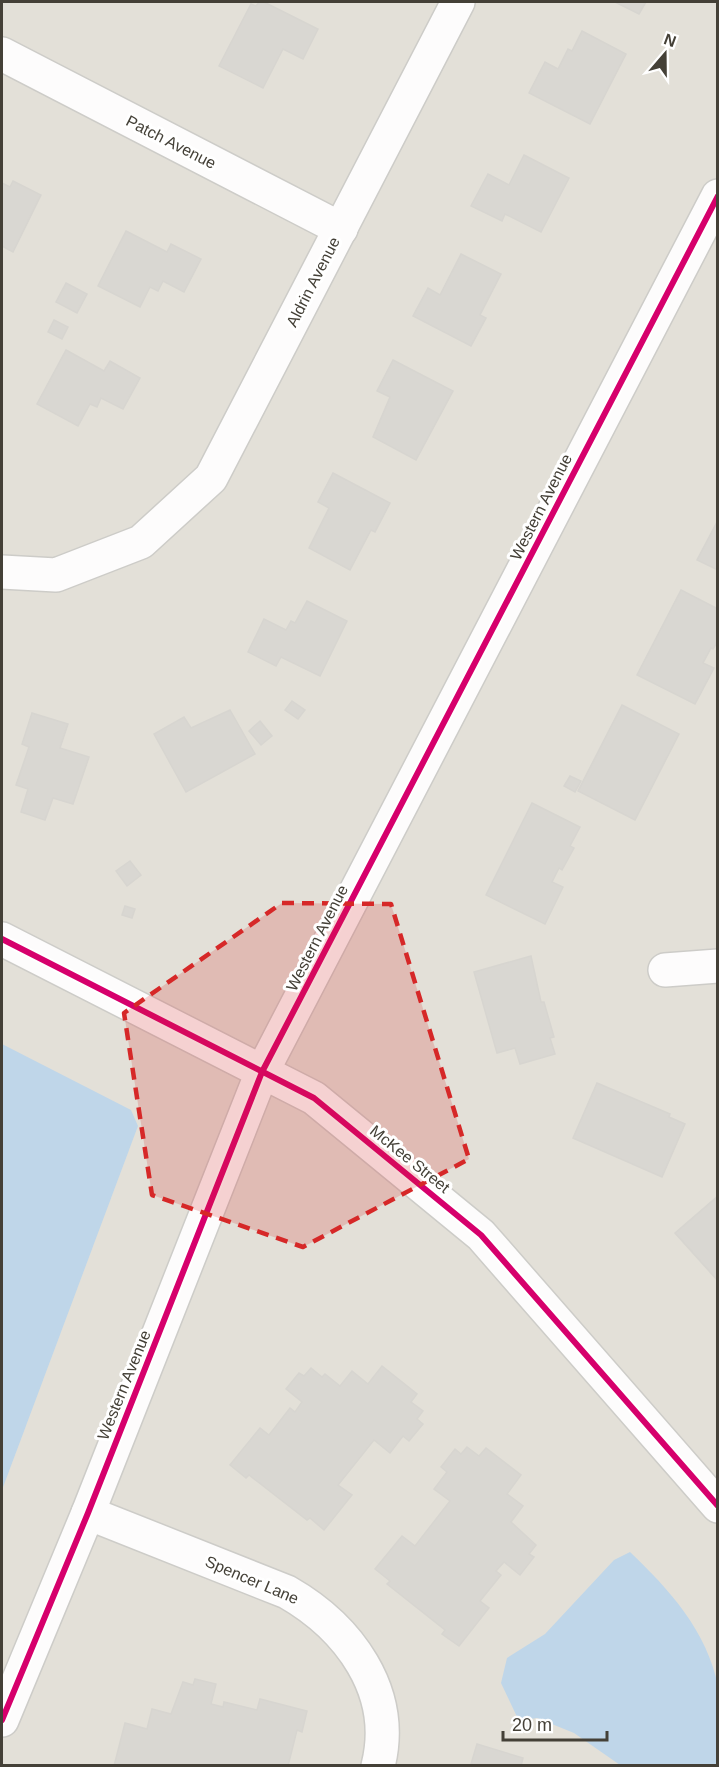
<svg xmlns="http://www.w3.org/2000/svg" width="719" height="1767" font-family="Helvetica,sans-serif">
<rect width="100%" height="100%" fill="#efeeea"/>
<path fill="#e3e0d8" d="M2 2H717V1765L2 1766Z"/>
<g fill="#bfd6e9">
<path d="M2 1044 131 1110 138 1126 2 1490Z"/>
<path d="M630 1552C669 1589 707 1631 718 1686 719 1711 718 1740 717 1765H620L574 1733 537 1718 519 1721 501 1683 507 1658 545 1634 614 1560Z"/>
</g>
<g fill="#d9d7d2" stroke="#d7d5d0" stroke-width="1.5">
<path d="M259 2H264L318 29 303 59 283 49 263 88 219 66 251 4 256 6Z"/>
<path d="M615 2H646L639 14Z"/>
<path d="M582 31 626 54 590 124 529 93 545 62 558 69 568 49 572 51Z"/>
<path d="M524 155 569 178 541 232 505 214 502 221 471 206 488 174 509 185Z"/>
<path d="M13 181 41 195 13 252 2 246V183L10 187Z"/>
<path d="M126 231 167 252 171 244 201 259 184 292 163 281 158 291 150 287 140 307 98 286Z"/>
<path d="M461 254 501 274 480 315 486 318 471 346 413 316 428 288 440 295Z"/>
<path d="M66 283 87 294 77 313 56 302Z"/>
<path d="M54 320 68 327 62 339 48 332Z"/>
<path d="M66 350 104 371 110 361 140 378 123 409 101 398 97 407 90 404 78 426 37 404Z"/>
<path d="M393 360 453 391 416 460 373 437 390 397 377 391Z"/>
<path d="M333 473 390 503 375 532 371 530 350 570 309 548 329 508 318 502Z"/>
<path d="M718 520V570L697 560Z"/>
<path d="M681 590 718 609V641L713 649 711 648 703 663 714 668 695 704 637 675Z"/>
<path d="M307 601 347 621 320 676 281 657 276 666 248 652 264 619 286 630 291 621 295 623Z"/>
<path d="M292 701 305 710 298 719 285 710Z"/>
<path d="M622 705 679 734 635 820 578 791Z"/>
<path d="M230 710 255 754 186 792 154 734 184 717 191 728Z"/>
<path d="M32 713 68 724 60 748 89 757 73 804 53 798 45 820 21 812 28 789 16 785 29 747 22 744Z"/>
<path d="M260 721 272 736 261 745 249 731Z"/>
<path d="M570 776 581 781 575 792 564 786Z"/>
<path d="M532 803 580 827 570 846 574 848 562 870 559 868 552 882 563 887 545 924 486 895Z"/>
<path d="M130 861 141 875 127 886 116 871Z"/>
<path d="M125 906 135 909 132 918 122 915Z"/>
<path d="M531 956 541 1002H544L554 1037 550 1038 555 1054 520 1064 515 1048 497 1053 474 972Z"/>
<path d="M597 1083 670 1114 669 1117 685 1124 662 1177 573 1138Z"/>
<path d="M718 1196V1281L675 1233Z"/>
<path d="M382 1366 417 1394 411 1402 423 1411 417 1419 423 1424 409 1441 403 1436 390 1453 374 1440 338 1485 352 1495 324 1530 310 1518 307 1520 249 1475 246 1478 230 1465 260 1428 269 1435 290 1408 295 1412 302 1402 286 1389 299 1373 304 1376 311 1368 322 1377 325 1374 340 1386 352 1371 368 1384Z"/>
<path d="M467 1447 479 1456 486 1448 521 1475 507 1494 523 1506 511 1522 536 1545 529 1554 534 1557 520 1575 504 1562 496 1571 501 1575 480 1601 489 1608 459 1646 442 1634 445 1630 387 1584 390 1581 375 1569 402 1536 415 1546 450 1501 434 1489 447 1472 441 1467 455 1449 461 1454Z"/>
<path d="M195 1679 216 1684 211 1704 223 1707 224 1702 257 1710 260 1699 307 1711 302 1732 297 1730 288 1766H114L125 1723 147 1729 152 1709 171 1714 183 1682 193 1685Z"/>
<path d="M477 1744 523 1758 521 1766 471 1764Z"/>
</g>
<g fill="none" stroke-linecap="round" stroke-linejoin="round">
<defs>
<g id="minor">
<path d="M2 54 341 229"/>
<path d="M2 572 56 575 141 542 211 478 458 2"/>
<path d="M2 939 314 1098 481 1235 718 1506"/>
<path d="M665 970 718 966"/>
<path d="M88 1513 287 1592C348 1627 397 1691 378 1766"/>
<path d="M2 1720 88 1513 262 1072 718 196"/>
</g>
</defs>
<use href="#minor" stroke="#cdccc8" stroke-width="36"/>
<use href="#minor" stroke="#fdfcfc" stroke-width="33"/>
<defs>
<g id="cycleway">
<path d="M2 939 314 1098 481 1235 718 1506"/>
<path d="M2 1720 88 1513 262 1072 718 196"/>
</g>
</defs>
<use href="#cycleway" stroke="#fff" stroke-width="10"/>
<use href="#cycleway" stroke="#d6006c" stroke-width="6"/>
</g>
<path fill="#d62828" fill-opacity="0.2" stroke="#d62828" stroke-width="4.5" stroke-dasharray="12 8" stroke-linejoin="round" d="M282 903 391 904 469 1159 303 1247 152 1195 124 1013Z"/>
<g text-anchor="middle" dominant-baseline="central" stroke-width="6" stroke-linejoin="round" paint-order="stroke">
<g font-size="16" fill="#444037" stroke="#fff">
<text transform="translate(171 142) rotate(27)">Patch Avenue</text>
<text transform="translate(313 282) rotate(-63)">Aldrin Avenue</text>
<text transform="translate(541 507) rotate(-63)">Western Avenue</text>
<text transform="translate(317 938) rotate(-63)">Western Avenue</text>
<text transform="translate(410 1159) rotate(39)">McKee Street</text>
<text transform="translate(124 1385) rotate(-68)">Western Avenue</text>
<text transform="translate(252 1580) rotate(23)">Spencer Lane</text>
</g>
</g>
<rect width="719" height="1767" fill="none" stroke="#444037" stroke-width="6"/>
<g transform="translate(665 54) rotate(20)" stroke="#ffffff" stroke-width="4.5" paint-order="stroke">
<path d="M0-4.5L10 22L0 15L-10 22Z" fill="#444037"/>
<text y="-9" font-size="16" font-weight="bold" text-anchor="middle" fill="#444037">N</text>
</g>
<path d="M503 1731v9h104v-9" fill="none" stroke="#444037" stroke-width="3"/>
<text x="512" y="1731" font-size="18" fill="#444037" stroke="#ffffff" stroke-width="4.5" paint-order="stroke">20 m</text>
</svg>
